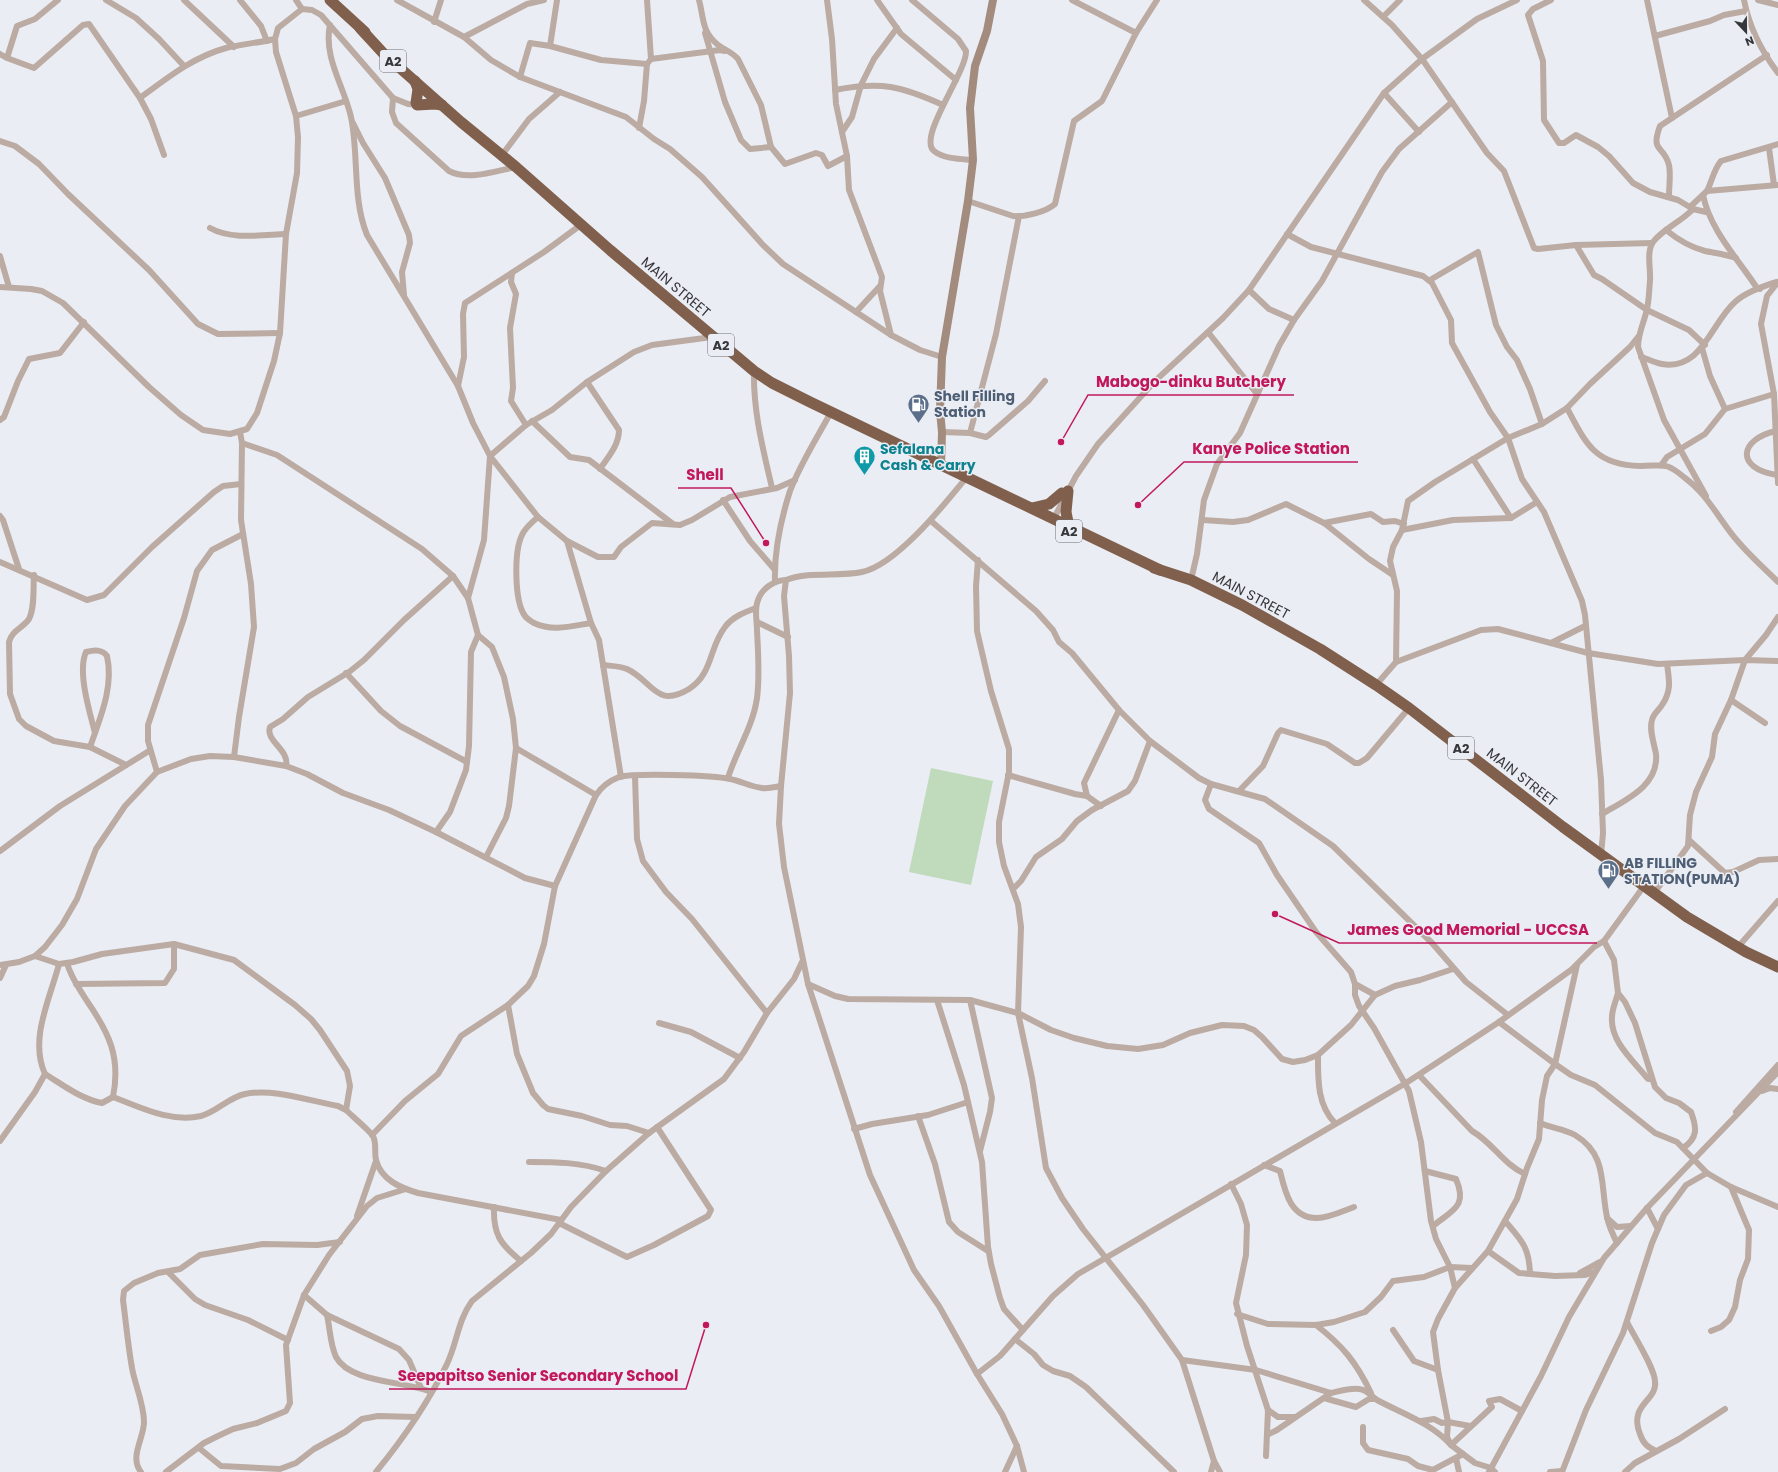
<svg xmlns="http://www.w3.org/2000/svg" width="1778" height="1472" font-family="Poppins,sans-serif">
<rect width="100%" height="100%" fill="#eaedf4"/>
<path fill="#c0dabc" d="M931 768 993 781 971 885 909 872Z"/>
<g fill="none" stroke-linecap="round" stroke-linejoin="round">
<g stroke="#bbaba2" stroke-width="6">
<path d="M106 0 136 18 159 39 184 66"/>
<path d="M184 0 234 47"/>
<path d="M240 0 261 26 267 41"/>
<path d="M296 0 302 9"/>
<path d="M397 0 464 37 527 4 544 0"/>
<path d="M699 0C704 18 701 31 718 45 725 50 732 52 738 59L761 105 771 147 785 164 816 153 822 155 828 166 847 156"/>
<path d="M827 0 832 39 836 104 847 156 849 190 882 277 880 291 891 335"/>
<path d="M877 0 901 34 956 80"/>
<path d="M912 0 958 39 966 51C967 72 917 137 934 151 944 159 960 159 973 160"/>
<path d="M1072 0 1136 33"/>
<path d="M1364 0 1392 25 1422 59 1487 153 1504 171 1534 248 1538 249 1576 245 1594 275 1602 279 1647 310 1689 330 1705 345"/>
<path d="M1551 0 1533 9 1528 15 1543 61 1544 120 1559 143H1564L1576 135 1598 147 1609 156 1633 183 1650 192 1678 200 1693 209 1706 212"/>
<path d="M1647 0 1672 118"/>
<path d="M1744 0C1749 26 1762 52 1778 73"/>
<path d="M1758 0 1778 5"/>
<path d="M1383 17 1400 0"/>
<path d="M434 22 441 0"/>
<path d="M330 25C323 57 344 86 351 117 359 155 352 198 367 235L458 386 473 423 490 456 538 517 567 541 598 557H614L621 547 652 523 680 525 692 520 730 497 777 488 795 480"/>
<path d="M705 33 725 102 741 140 750 149 771 147"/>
<path d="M1655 36 1710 21 1724 15 1746 11"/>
<path d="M464 37 491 60 520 77 626 117 654 139 670 149 702 177 763 245 783 264 891 335 920 350 942 357"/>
<path d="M550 46 557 0"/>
<path d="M0 54 7 58 34 68 83 25 89 24 140 98 151 119 164 155"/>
<path d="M7 58 17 26 35 19 58 0"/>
<path d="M651 59 720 50 725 51"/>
<path d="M520 77 530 43 550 46 601 60 647 64"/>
<path d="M835 90C881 81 901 86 943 105"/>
<path d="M1384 93 1419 132"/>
<path d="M140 98C167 78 193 57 226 48 242 44 258 43 275 39"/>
<path d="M393 98 392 112 396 123 449 171C468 181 496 171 516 167"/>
<path d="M296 116 346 101"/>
<path d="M353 123 363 143 385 178 409 235 410 243 402 272 404 295"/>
<path d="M639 128 644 101 647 64 651 59 647 0"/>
<path d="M842 132 852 117 861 85 874 59 897 28"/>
<path d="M0 141 15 146 39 164 68 194 149 270 198 324 218 334 280 333"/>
<path d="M1769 148 1774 185"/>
<path d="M502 155 529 119 560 92"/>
<path d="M1707 191C1712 181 1714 169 1721 161L1778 144"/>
<path d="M1703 195C1710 230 1738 259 1757 288L1760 289"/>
<path d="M1669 196C1669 186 1671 175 1669 165 1664 145 1650 153 1660 126L1767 55"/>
<path d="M968 201 1013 216C1025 217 1046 212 1055 204L1074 121 1102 101 1136 33 1157 0"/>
<path d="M1691 206 1707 191 1778 185"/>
<path d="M1693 209C1681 222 1664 228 1653 242 1646 252 1651 270 1650 281 1649 291 1649 300 1647 309 1644 323 1638 333 1638 347L1664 420 1706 496"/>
<path d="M210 228C231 240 262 235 286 234"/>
<path d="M1666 230C1677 239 1690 247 1705 251 1715 253 1725 254 1736 258"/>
<path d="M1287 234 1311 247 1423 276 1432 283 1451 320 1452 343 1490 412 1508 438 1522 479 1544 512 1582 601 1585 615 1601 780 1603 833 1601 855"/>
<path d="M1576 245 1652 243"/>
<path d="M0 256 9 287"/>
<path d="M512 273 511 282 516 294 510 328 513 388 511 401 526 425"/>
<path d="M1430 280 1478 252 1496 325 1507 347 1517 360 1530 389 1542 424"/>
<path d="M1778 282 1767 296 1761 324 1774 394 1778 483"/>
<path d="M0 287 31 289 42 291 63 303 149 387 181 415 203 430 230 434 247 429 257 413 274 361 280 333 286 234 297 173 298 137 296 116 276 52 275 39 278 28 302 9 312 10 321 15 393 98 408 104 418 105"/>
<path d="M1249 290 1269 309 1294 320"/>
<path d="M856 312 880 286"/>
<path d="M1208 332 1257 394"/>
<path d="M1702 348 1710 376 1725 409 1774 394"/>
<path d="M1641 357C1648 359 1655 363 1662 364 1702 371 1711 323 1735 302 1746 292 1762 287 1776 282"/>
<path d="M754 371C753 411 763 449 772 488"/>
<path d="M587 382 619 430C619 445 608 457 600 469"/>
<path d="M458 386 464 357 463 314 465 303 544 252 582 224"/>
<path d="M1567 408C1586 444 1595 465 1640 466 1664 466 1665 461 1685 478 1704 492 1714 510 1728 529 1742 549 1761 565 1778 582"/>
<path d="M0 420 4 417 18 381 29 359 60 353 84 322"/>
<path d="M532 421 570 457 589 460 673 524"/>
<path d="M1776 431C1740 439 1734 468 1777 475"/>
<path d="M942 432 970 433 996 334 1019 216"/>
<path d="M970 433 986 437 989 435 1028 401 1045 381"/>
<path d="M242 443 277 455 422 549 453 576 468 598 478 635 492 647 504 677 513 719 516 748 509 806 506 818 486 857"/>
<path d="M1473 459 1511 518"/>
<path d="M1662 464 1667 457 1705 434 1725 409"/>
<path d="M966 478C944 505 896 565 862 572 838 577 810 571 786 580L784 596 789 656 790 693 781 786 779 824 784 867 808 984 870 1175 914 1270 939 1306 977 1374 1002 1414 1017 1446 1024 1472"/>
<path d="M723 500 750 541 775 570"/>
<path d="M0 516 3 520 19 569"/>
<path d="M538 517C532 522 525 528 522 535 514 551 514 601 525 616 527 619 531 621 534 623 553 632 572 626 591 623"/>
<path d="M1053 520 1076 476 1098 444 1155 381 1223 318 1249 290 1384 93 1422 59 1477 19 1517 0"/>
<path d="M1203 520 1233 522 1248 520 1286 504 1324 523 1369 559 1393 575"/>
<path d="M931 521 1036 611 1053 630 1059 642 1072 653 1119 710 1150 741 1199 778 1211 784 1265 799 1333 846 1432 943 1466 982 1508 1015"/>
<path d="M1324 523 1371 514 1383 522 1395 521 1404 524"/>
<path d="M1402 530 1453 520 1511 518 1537 502"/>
<path d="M567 541 591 623 599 640 621 777"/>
<path d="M978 560 976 586 977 631 991 691 1009 749V772L999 822V842L1004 866 1018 904 1021 927 1018 1013 1032 1078 1046 1168 1062 1198 1083 1229 1143 1305 1182 1360 1214 1461 1220 1472"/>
<path d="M0 562 87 600 104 595 152 547 214 492 223 486 241 484"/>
<path d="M34 575C33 588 35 607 29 619 23 628 12 630 9 642L10 694 19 719 26 726 54 741 90 747 126 765"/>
<path d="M1191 580 1197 554 1204 500 1217 464 1240 433 1279 346 1294 320 1322 281 1382 172 1399 149 1452 102"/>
<path d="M775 582C774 552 781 519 790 491 800 464 817 438 831 412"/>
<path d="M468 598 484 540 490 456 526 425 552 410 587 382 634 352 652 345 712 337"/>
<path d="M757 622 788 637"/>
<path d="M1551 643 1585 626"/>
<path d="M1396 662 1397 591 1390 561 1393 547 1402 530 1408 501 1435 482 1508 438 1542 424 1567 408 1590 384 1630 347 1638 337"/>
<path d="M603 665C611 666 620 666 627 669 653 681 656 709 689 689 713 674 709 647 725 627 732 617 745 612 756 608"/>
<path d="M346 673 381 711 400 726 467 762"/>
<path d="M1376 685 1396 662 1481 630 1498 629 1588 653 1658 664 1745 660 1778 661"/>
<path d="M1731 700 1765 723"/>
<path d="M90 747C100 718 114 687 107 656 102 649 94 650 86 652 77 672 90 713 95 733"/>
<path d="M516 748 596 795"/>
<path d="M234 757 239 717 254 627 251 584 241 520 242 443 240 432"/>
<path d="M286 766C290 750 265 741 270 727L283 719 308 697 349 672 364 660 404 620 453 576"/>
<path d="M157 772 148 741V725L184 618 197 571 212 550 243 534"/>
<path d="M1008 775 1075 794 1087 796"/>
<path d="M635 776 637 839 643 861 666 892 692 919 767 1013"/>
<path d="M728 778C736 751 753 727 757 698 760 676 758 652 757 630 757 620 754 610 758 600 762 588 775 580 786 580"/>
<path d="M1211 784 1205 800 1209 809 1259 843 1277 875 1316 932 1351 972 1355 984V995L1359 1006 1374 1028 1409 1091 1421 1142 1431 1221 1436 1239 1450 1267 1455 1288"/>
<path d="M1239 791 1263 766 1278 733 1281 730 1327 744 1355 763H1359L1367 758 1409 708"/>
<path d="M1101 806 1087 796 1084 783 1119 710"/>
<path d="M1602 814C1625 800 1659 786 1656 754 1654 743 1649 730 1652 720 1653 714 1659 710 1662 705 1672 691 1669 679 1667 664"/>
<path d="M436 832 450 812 466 770 469 746 471 652 478 635"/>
<path d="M1689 840 1725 873 1733 872 1759 860 1778 859"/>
<path d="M0 851 60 806 149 751"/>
<path d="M1013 889 1021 881 1036 857 1062 839 1077 821 1092 810 1128 791 1135 781 1150 741"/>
<path d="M1655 892 1688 846 1690 815 1696 792 1712 757 1715 734 1731 700 1745 660 1766 635 1778 617"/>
<path d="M1604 941 1614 960 1618 993 1625 1002 1635 1023 1655 1087 1666 1098 1679 1103 1691 1112C1697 1128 1698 1138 1683 1148"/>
<path d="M1738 947 1778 901"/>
<path d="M35 956 59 964 73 962 102 954 174 944 234 960 295 1005 311 1019 320 1030 347 1071 350 1086 346 1110C351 1115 371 1132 373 1136 377 1144 374 1152 376 1160 381 1180 401 1188 418 1193L561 1220"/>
<path d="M0 965 19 962 35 956 45 947 62 925 77 899 96 849 125 806 157 772 191 759 210 756 234 757 286 766 307 774 343 793 389 810 436 832 525 878 555 886 596 795C602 786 609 781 619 777 634 773 713 775 730 779 741 781 751 787 762 788 768 789 775 787 781 786"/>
<path d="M0 978 6 965"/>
<path d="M76 984 165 983 174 969V944"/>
<path d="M808 984 835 996 848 999 970 1000 1018 1013 1051 1030 1074 1038 1107 1046 1138 1049 1163 1045 1190 1033 1222 1025 1244 1026 1254 1030 1262 1037 1282 1059 1293 1062 1305 1060 1318 1055 1351 1025 1375 995 1395 986 1420 980 1453 969"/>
<path d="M1355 984 1375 995"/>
<path d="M1618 993C1616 1001 1612 1009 1612 1017 1610 1042 1634 1061 1648 1079H1651"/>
<path d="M937 1000 964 1085 982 1162 988 1247 991 1264 1000 1298 1004 1309 1023 1330"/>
<path d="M970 1000 992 1098 990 1112 980 1151"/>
<path d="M508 1005 517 1054 533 1093 543 1105 548 1109 582 1116 610 1125 627 1126 649 1133"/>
<path d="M1499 1022 1555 1064 1571 1075 1595 1085 1655 1133 1677 1142 1707 1173 1731 1187 1778 1207"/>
<path d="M659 1023 691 1032 740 1058"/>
<path d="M1318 1055C1318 1079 1317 1105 1335 1123"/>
<path d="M45 1074C63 1085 81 1099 102 1103L113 1097C121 1057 109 1033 87 1001 79 988 71 978 67 963"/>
<path d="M1419 1075 1472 1131C1492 1142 1503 1164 1525 1174"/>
<path d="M1762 1091 1770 1088 1778 1089"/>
<path d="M113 1097C140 1107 170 1123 201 1116 217 1112 229 1097 245 1094 274 1088 309 1101 338 1106L346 1110"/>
<path d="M1736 1112 1778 1065"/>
<path d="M918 1116 935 1164 949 1222 958 1232 988 1251"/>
<path d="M1540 1123C1551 1128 1565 1129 1575 1135 1608 1155 1600 1185 1607 1217 1609 1226 1613 1235 1617 1243"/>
<path d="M854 1129 872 1124 928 1115 968 1102"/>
<path d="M372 1135 405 1101 438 1074 461 1036 508 1005 528 986 534 976 544 944 555 886"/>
<path d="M0 1141 35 1092 45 1074C29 1039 50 999 59 964"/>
<path d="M529 1162C555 1162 580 1162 606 1171"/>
<path d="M1264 1165 1280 1171C1285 1191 1290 1218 1317 1218 1329 1218 1343 1211 1354 1207"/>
<path d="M1425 1171 1456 1179C1468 1207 1452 1210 1433 1226"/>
<path d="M1231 1184 1241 1204 1247 1225 1246 1255 1236 1303 1247 1346 1268 1410 1266 1456"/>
<path d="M494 1207C493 1234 500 1244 521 1261"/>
<path d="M1647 1208 1658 1229"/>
<path d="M357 1216 376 1161"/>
<path d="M1607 1218 1617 1227 1631 1226"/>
<path d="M1505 1221C1522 1241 1529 1247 1530 1273"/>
<path d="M559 1223 627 1257 654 1245 708 1216 711 1210 657 1127"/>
<path d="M1488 1251 1519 1273 1555 1276 1585 1275 1595 1272"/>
<path d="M168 1272 195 1299 205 1305 248 1320 288 1340"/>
<path d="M1580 1273 1600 1262"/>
<path d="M304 1295 327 1315 399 1349 409 1360 421 1388"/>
<path d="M1237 1314 1268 1324 1316 1325 1334 1322 1365 1312 1381 1297 1393 1281 1424 1277 1450 1267 1472 1268"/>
<path d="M327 1315C330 1328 330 1344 336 1357 350 1383 405 1381 431 1392"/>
<path d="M1627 1322C1634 1336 1654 1367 1655 1381 1658 1401 1628 1404 1640 1434 1643 1443 1647 1447 1656 1451"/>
<path d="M1316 1325C1343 1346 1356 1362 1371 1393"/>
<path d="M1393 1330 1414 1361 1438 1370"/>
<path d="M1711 1331 1721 1327 1729 1320 1735 1307 1740 1280 1748 1259 1749 1230 1731 1187"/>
<path d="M1015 1339 1034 1354 1043 1365 1053 1371 1070 1376 1086 1387 1174 1472"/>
<path d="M1182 1360 1256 1370 1331 1393C1340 1391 1350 1388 1359 1389 1368 1390 1371 1396 1377 1400 1403 1414 1431 1423 1451 1445L1492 1407 1489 1401 1500 1399 1522 1411"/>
<path d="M977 1374 1000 1356 1053 1296 1078 1274 1406 1083 1499 1022 1571 970 1594 947 1604 941 1644 886"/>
<path d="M1324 1398 1356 1407 1369 1399H1375"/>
<path d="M1268 1410 1278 1417H1295"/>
<path d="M1421 1421 1434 1419 1442 1423 1448 1422 1470 1426"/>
<path d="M1363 1427V1443L1368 1450 1408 1459 1418 1466 1433 1470"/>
<path d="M1267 1435 1277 1430 1331 1393"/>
<path d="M199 1448 221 1466 280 1469 296 1463 314 1449 345 1432 362 1419 378 1416 416 1417"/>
<path d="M1456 1458 1459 1472"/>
<path d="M1431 1471 1463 1454"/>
<path d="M141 1472C129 1457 144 1438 144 1422 144 1404 135 1385 132 1368 128 1345 126 1323 123 1300L124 1291 134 1283 158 1273 180 1269 200 1255 263 1244 317 1245 340 1242"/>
<path d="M166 1472 204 1443 218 1436 233 1429 257 1423 286 1411 290 1403 286 1345 304 1295 329 1255 367 1206 377 1198 406 1189"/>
<path d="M376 1472C403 1439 428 1403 447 1364 457 1343 458 1320 472 1301L531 1253 551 1234 571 1207 606 1171 649 1133 724 1079 744 1052 767 1013 794 979 802 962"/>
<path d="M1005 1472 1017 1446"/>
<path d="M1211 1472 1214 1461"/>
<path d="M1489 1472 1541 1376 1569 1317 1604 1258 1647 1208 1778 1072"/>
<path d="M1495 1472 1491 1468 1475 1463 1451 1445 1447 1437 1448 1422 1438 1370 1433 1332 1438 1319 1455 1288 1488 1251 1517 1199 1527 1168 1539 1139 1542 1100 1547 1076 1555 1064 1577 965"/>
<path d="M1550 1472 1562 1471"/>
<path d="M1562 1472 1586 1410 1623 1333 1652 1243 1664 1215 1686 1185 1707 1173"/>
<path d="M1625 1472 1635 1463 1679 1439 1725 1409"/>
</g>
<path stroke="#a38b7e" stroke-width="8" d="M941 466 942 432 940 411 942 357 968 201 973 160 970 108 975 66 987 31 993 0"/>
<g stroke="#80604d" stroke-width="11">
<path d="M330 0 365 32"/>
<path d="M360 28 383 53 461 122 516 167 610 250 754 371 772 383 810 402 1160 570"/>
<path d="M415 81 418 89 416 103"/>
<path d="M417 105 435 104 442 105"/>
<path d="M1068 491 1066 512 1069 527"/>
<path d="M1032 508 1049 504 1062 493"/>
<path d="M1154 568 1191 580 1242 605 1320 649 1376 685 1409 708 1563 827 1687 917 1746 952 1778 967"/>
</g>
</g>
<defs>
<symbol id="fuel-pin" viewBox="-11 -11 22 30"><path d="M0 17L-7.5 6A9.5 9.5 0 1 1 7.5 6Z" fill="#5c6f8a" stroke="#eaedf4"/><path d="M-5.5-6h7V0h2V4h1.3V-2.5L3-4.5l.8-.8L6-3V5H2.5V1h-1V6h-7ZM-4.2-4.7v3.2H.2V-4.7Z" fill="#fff"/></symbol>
<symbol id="building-pin" viewBox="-11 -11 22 30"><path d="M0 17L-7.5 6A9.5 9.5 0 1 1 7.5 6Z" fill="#0f9aa8" stroke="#eaedf4"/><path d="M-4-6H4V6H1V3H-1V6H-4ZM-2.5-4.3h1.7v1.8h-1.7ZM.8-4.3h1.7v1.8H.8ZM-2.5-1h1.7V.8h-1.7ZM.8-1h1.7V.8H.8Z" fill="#fff"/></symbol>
</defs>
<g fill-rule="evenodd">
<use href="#fuel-pin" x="906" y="392" width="25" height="34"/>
<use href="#building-pin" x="852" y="444" width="25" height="34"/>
<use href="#fuel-pin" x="1596" y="858" width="25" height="34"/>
</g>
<g text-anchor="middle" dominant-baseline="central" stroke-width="3" stroke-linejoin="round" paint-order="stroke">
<g fill="#eaedf4" stroke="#6c6e72" stroke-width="1">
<rect x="380" y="50" width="26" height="22" rx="3"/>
<rect x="708" y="334" width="26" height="22" rx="3"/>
<rect x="1056" y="520" width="26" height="22" rx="3"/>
<rect x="1448" y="737" width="26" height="22" rx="3"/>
</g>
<g font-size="13" font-weight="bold" fill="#36373a">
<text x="393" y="61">A2</text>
<text x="721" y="345">A2</text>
<text x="1069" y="531">A2</text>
<text x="1461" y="748">A2</text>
</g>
<g font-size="14" fill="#36373a" stroke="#eaedf4">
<text transform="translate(676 287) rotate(40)">MAIN STREET</text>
<text transform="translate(1251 595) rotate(28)">MAIN STREET</text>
<text transform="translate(1522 777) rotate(38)">MAIN STREET</text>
</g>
<g font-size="14" font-weight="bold" fill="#4e5e75" stroke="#eaedf4" text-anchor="start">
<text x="934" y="396">Shell Filling<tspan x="934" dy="16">Station</tspan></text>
<text x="1624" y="863">AB FILLING<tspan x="1624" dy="16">STATION(PUMA)</tspan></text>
</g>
<g font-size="14" font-weight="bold" fill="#0d838f" stroke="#eaedf4" text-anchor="start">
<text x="880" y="449">Sefalana<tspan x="880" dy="16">Cash &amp; Carry</tspan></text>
</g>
</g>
<path fill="none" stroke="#c2185b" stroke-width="1.5" d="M1061 442L1088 395H1294M1138 505L1184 462H1358M766 543L731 488H678M1275 914L1339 943H1597M706 1325L686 1389H389"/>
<g fill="#c2185b" stroke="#eaedf4" stroke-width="1.5">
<circle cx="1061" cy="442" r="4"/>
<circle cx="1138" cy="505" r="4"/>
<circle cx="766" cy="543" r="4"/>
<circle cx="1275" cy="914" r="4"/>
<circle cx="706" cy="1325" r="4"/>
</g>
<g font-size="15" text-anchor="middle" font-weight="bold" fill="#c2185b" stroke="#eaedf4" stroke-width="3" stroke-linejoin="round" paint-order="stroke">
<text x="1191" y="387">Mabogo-dinku Butchery</text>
<text x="1271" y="454">Kanye Police Station</text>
<text x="705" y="480">Shell</text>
<text x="1468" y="935">James Good Memorial - UCCSA</text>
<text x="538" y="1381">Seepapitso Senior Secondary School</text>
</g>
<g transform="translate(1746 32) rotate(158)" stroke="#eaedf4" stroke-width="3" paint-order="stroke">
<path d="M0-3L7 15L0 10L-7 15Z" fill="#36373a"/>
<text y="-6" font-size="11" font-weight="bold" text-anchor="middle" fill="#36373a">N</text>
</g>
</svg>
